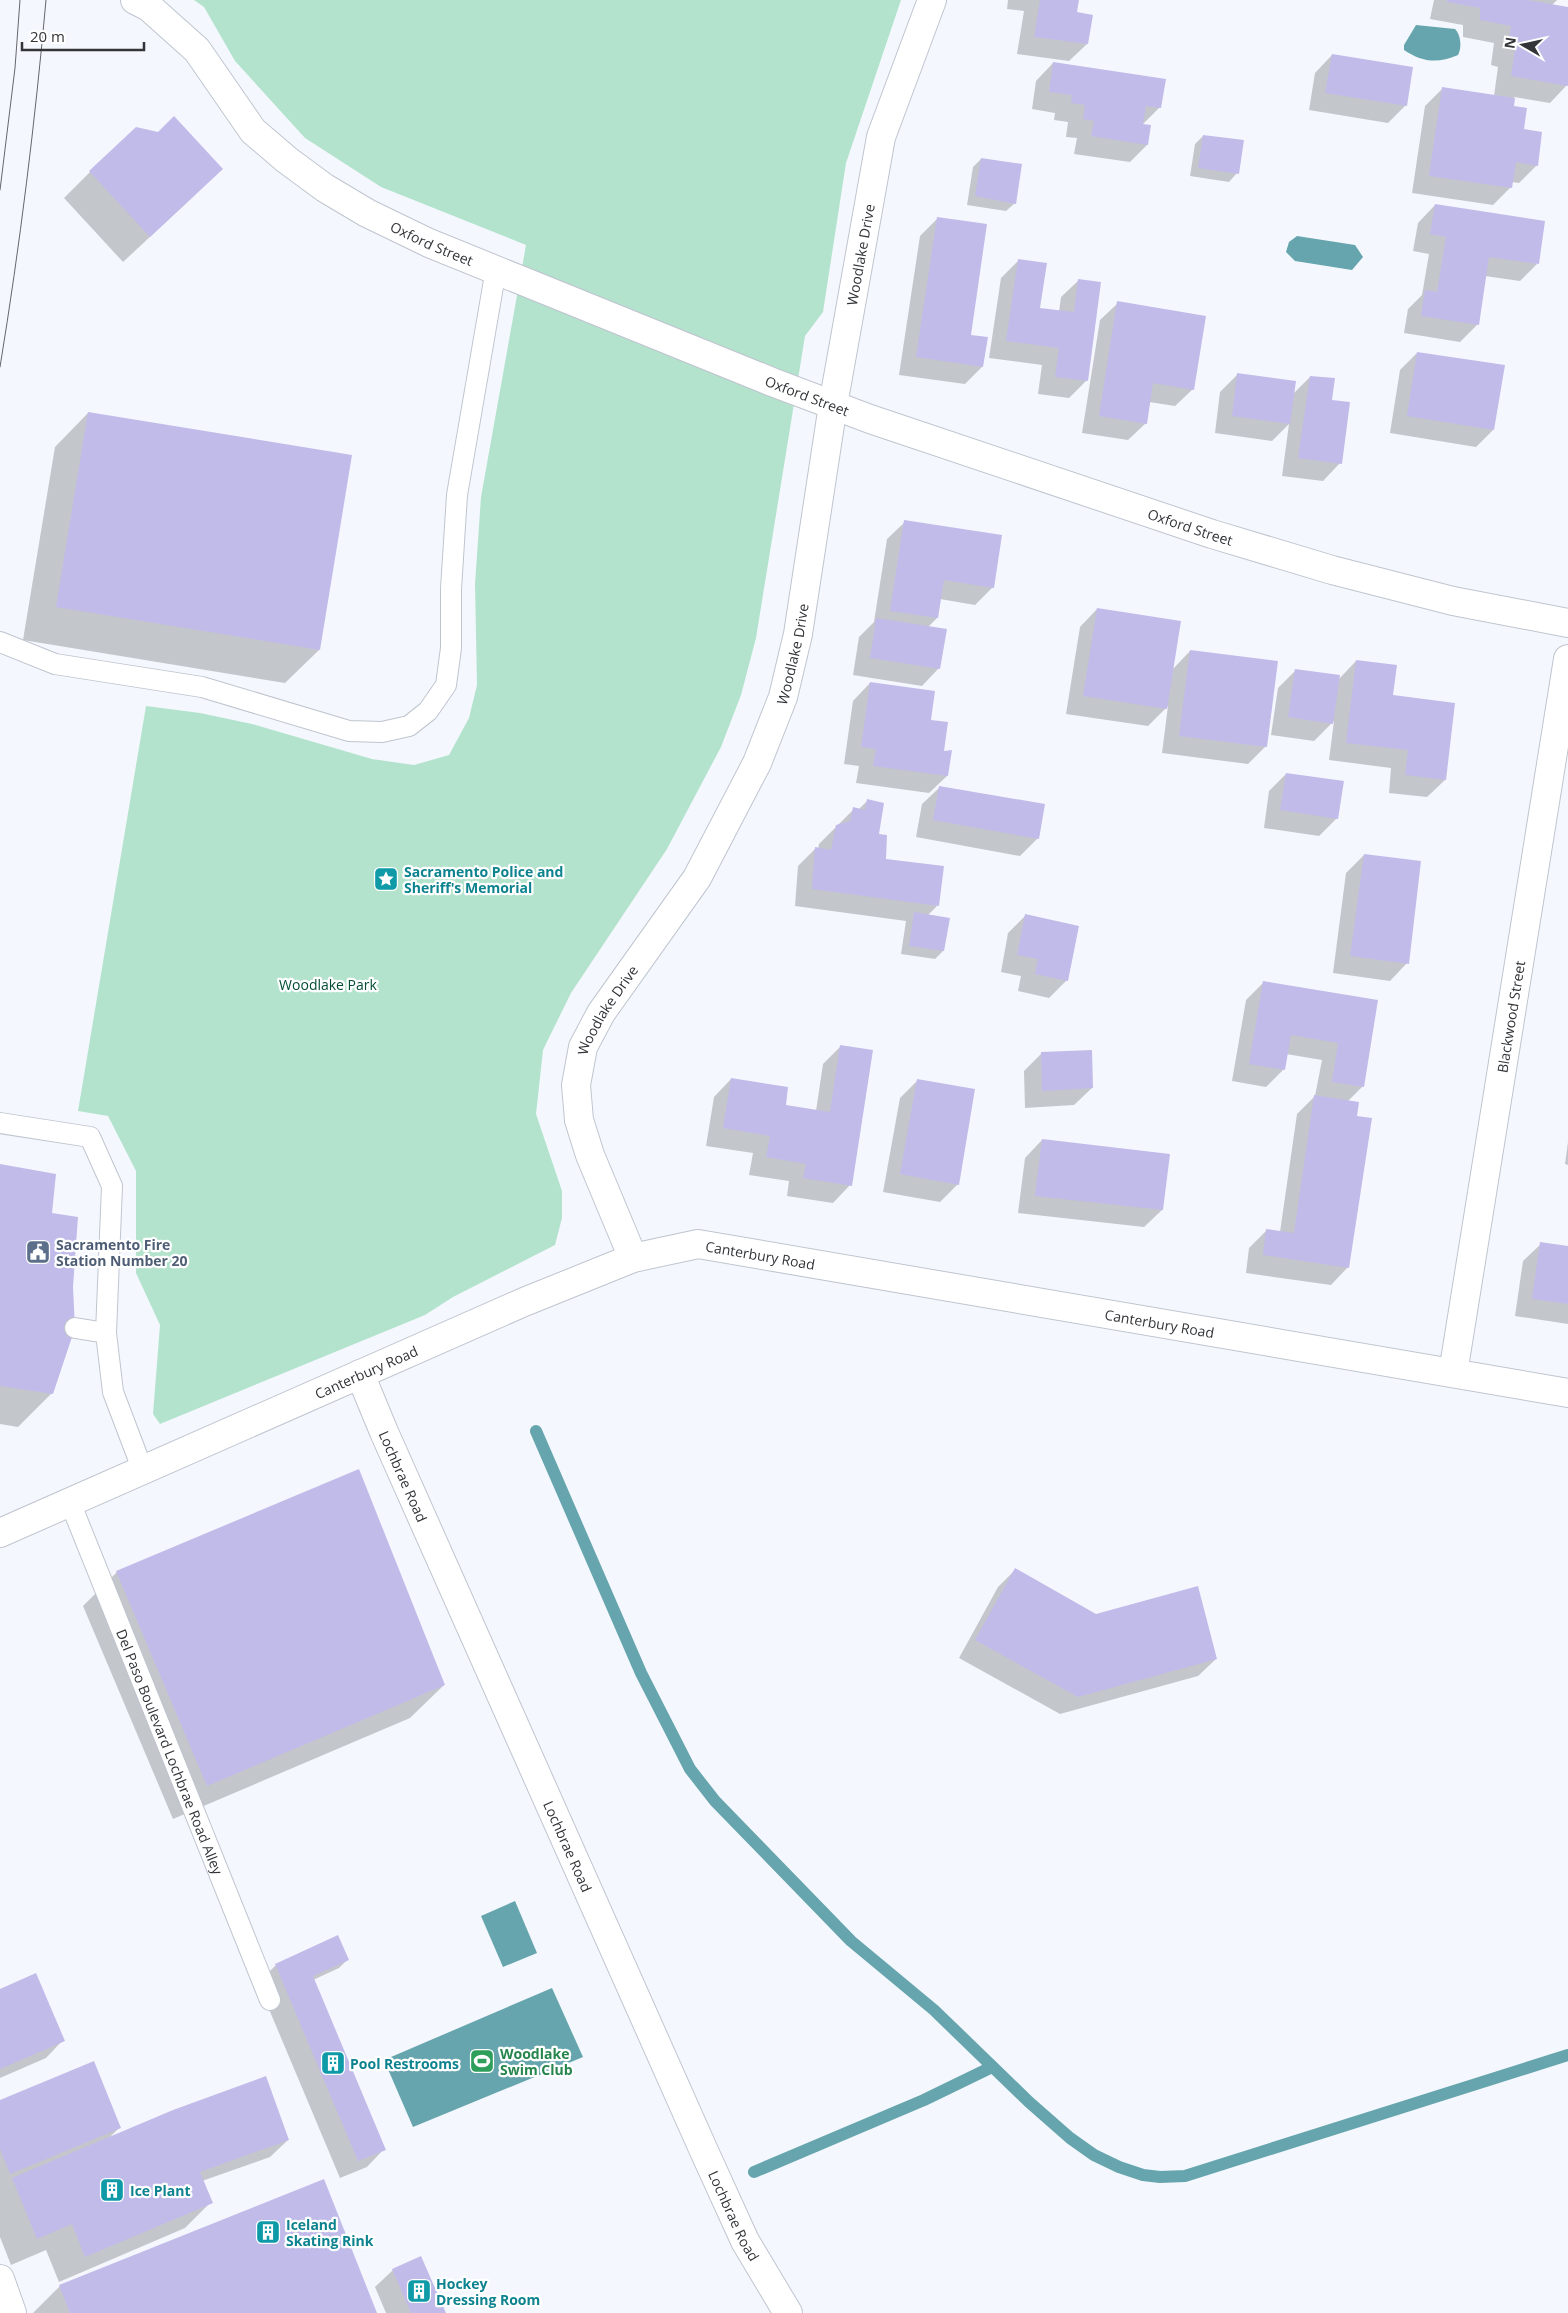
<svg xmlns="http://www.w3.org/2000/svg" width="1568" height="2313" font-family="'Open Sans',sans-serif">
<rect width="100%" height="100%" fill="#f4f8fe"/>
<path fill="#b4e3cd" d="M194 0H901L846 163 823 312 805 336 756 638 741 695 721 747 667 849 571 993 543 1050 536 1114 562 1191V1218L555 1245 453 1297 425 1315 160 1424 153 1414 160 1325 136 1273V1171L108 1116 78 1111 146 706 200 713 252 724 372 759 414 765 449 755 469 718 477 685 475 584 481 497 526 245 381 187 305 138 235 61 204 7Z"/>
<g fill="#66a5ad">
<path d="M1416 25 1455 29C1461 35 1462 48 1458 55 1437 64 1422 62 1404 50V45Z"/>
<path d="M1297 236 1355 245 1363 257 1352 270 1295 261 1286 252 1289 242Z"/>
<path d="M515 1901 537 1953 503 1967 481 1916Z"/>
<path d="M552 1988 583 2057 413 2127 384 2060Z"/>
</g>
<g fill="#0003">
<path d="M1008 0H1078L1076 13 1087 44 1069 61 1017 54 1024 11 1007 9Z"/>
<path d="M1434 0H1557L1552 5 1568 8 1567 85 1550 103 1514 97 1512 107 1537 165 1519 183 1511 182 1510 188 1493 205 1412 193 1425 106 1443 88 1494 96 1498 67 1491 65 1494 43 1463 37V25L1430 19Z"/>
<path d="M1332 55 1406 105 1388 123 1309 110 1315 73Z"/>
<path d="M1053 63 1160 107 1142 125 1147 145 1130 162 1074 154 1077 138 1066 137 1068 122 1054 120 1055 113 1032 109 1036 81Z"/>
<path d="M1203 136 1237 173 1229 182 1190 176 1195 144Z"/>
<path d="M981 159 1015 203 1006 211 967 205 973 167Z"/>
<path d="M90 172 195 195 123 262 64 198Z"/>
<path d="M1435 205 1537 264 1520 281 1485 276 1478 324 1460 342 1404 333 1408 309 1422 295 1429 254 1413 251 1418 223Z"/>
<path d="M938 218 970 336 987 338 982 367 965 384 899 375 920 236Z"/>
<path d="M1018 261 1039 309 1059 312 1061 297 1079 280 1086 381 1069 398 1038 394 1042 365 989 358 1001 278Z"/>
<path d="M1118 303 1193 389 1175 406 1149 402 1146 423 1128 440 1082 433 1100 320Z"/>
<path d="M1417 353 1493 430 1476 447 1390 433 1400 370Z"/>
<path d="M1238 374 1293 394 1310 377 1331 401 1340 463 1323 481 1282 476 1289 424 1272 441 1215 433 1220 392Z"/>
<path d="M88 413 319 650 285 683 23 640 55 447Z"/>
<path d="M905 522 993 587 975 605 940 599 937 618 927 628 939 668 922 686 853 675 859 637 874 622 887 539Z"/>
<path d="M1097 609 1172 670 1190 651 1266 746 1248 764 1162 753 1168 706 1148 726 1066 714 1080 627Z"/>
<path d="M1356 661 1392 696 1445 780 1427 797 1389 793 1391 768 1329 760 1334 721 1314 741 1271 735 1278 688 1296 670 1338 680Z"/>
<path d="M870 683 930 721 942 753 947 776 929 793 856 783 859 766 844 764 853 701Z"/>
<path d="M1286 774 1337 818 1319 836 1264 828 1269 791Z"/>
<path d="M940 787 1038 838 1020 856 916 837 922 804Z"/>
<path d="M867 801 885 860 937 906 928 915 943 951 935 959 901 954 906 921 795 906 798 866 815 849H818L819 844 854 809 858 810Z"/>
<path d="M1364 855 1407 963 1390 981 1333 973 1346 873Z"/>
<path d="M1025 916 1067 980 1049 998 1018 991 1021 976 1001 972 1008 933Z"/>
<path d="M1264 982 1377 1001 1362 1087 1348 1101V1267L1331 1285 1246 1273 1249 1248 1267 1230 1280 1232 1297 1114 1315 1096 1322 1060 1286 1054 1283 1070 1266 1087 1232 1081 1246 1000Z"/>
<path d="M841 1046 850 1185 833 1203 787 1196 789 1181 749 1175 753 1153 706 1146 714 1097 731 1079 784 1106 816 1111 823 1064Z"/>
<path d="M1042 1053 1092 1088 1074 1105 1025 1108 1024 1071Z"/>
<path d="M918 1080 958 1184 940 1202 883 1192 900 1098Z"/>
<path d="M1042 1140 1168 1155 1162 1210 1144 1227 1018 1213 1025 1158Z"/>
<path d="M1568 1142V1165L1565 1164Z"/>
<path d="M0 1165 51 1214 52 1393 18 1427 0 1424Z"/>
<path d="M1541 1244 1568 1247V1324L1515 1316 1523 1261Z"/>
<path d="M1015 1570 1095 1615 1216 1659 1198 1676 1060 1714 959 1658 998 1587Z"/>
<path d="M117 1572 444 1685 410 1718 173 1819 83 1606Z"/>
<path d="M347 1960 339 1968 313 1980 384 2149 367 2167 340 2178 258 1983 278 1963Z"/>
<path d="M0 1990 63 2040 46 2058 0 2078Z"/>
<path d="M0 2101 119 2128 109 2138 288 2140 270 2157 202 2181 211 2202 185 2228 59 2282 46 2250 11 2265 0 2237Z"/>
<path d="M393 2270 444 2313H386L375 2287Z"/>
<path d="M60 2286 376 2313H33Z"/>
</g>
<g fill="none" stroke-linecap="round" stroke-linejoin="round">
<g stroke="#66a5ad" stroke-width="12">
<path d="M536 1431 641 1673 690 1769 715 1801 851 1941 934 2010 1029 2102 1070 2138 1094 2155 1119 2167 1143 2175 1160 2177 1185 2176 1568 2055"/>
<path d="M754 2172 924 2100 992 2067"/>
</g>
</g>
<g fill="#c1bbea">
<path d="M1040 0H1079L1077 12 1093 15 1088 44 1034 37Z"/>
<path d="M1447 0H1528L1568 7V86L1511 76 1515 49 1508 48 1511 26 1480 20V8L1447 2Z"/>
<path d="M1332 54 1413 67 1407 106 1325 93Z"/>
<path d="M1053 62 1166 79 1161 108 1146 106 1143 124 1151 125 1148 145 1091 136 1094 121 1083 119 1085 105 1071 103 1072 95 1049 92Z"/>
<path d="M1442 87 1515 98 1514 106 1527 108 1524 129 1542 132 1538 166 1516 162 1512 188 1429 176Z"/>
<path d="M174 116 223 169 150 237 89 171 136 127 158 132Z"/>
<path d="M1203 135 1244 140 1239 174 1198 168Z"/>
<path d="M981 158 1022 164 1016 204 975 196Z"/>
<path d="M1435 204 1545 221 1539 264 1489 257 1479 325 1421 316 1425 290 1437 292 1446 237 1430 234Z"/>
<path d="M937 217 987 224 971 335 988 337 983 367 916 357Z"/>
<path d="M1018 259 1047 263 1040 308 1074 312 1078 279 1101 282 1088 381 1055 377 1059 348 1006 341Z"/>
<path d="M1117 301 1206 316 1194 390 1153 383 1147 424 1099 416Z"/>
<path d="M1417 352 1505 365 1494 430 1407 416Z"/>
<path d="M1237 373 1296 381 1290 424 1232 416Z"/>
<path d="M1310 376 1335 378 1332 400 1350 402 1342 464 1298 458Z"/>
<path d="M88 412 352 455 320 650 56 607Z"/>
<path d="M904 520 1002 535 994 588 944 580 938 618 890 611Z"/>
<path d="M1097 608 1181 621 1167 709 1083 696Z"/>
<path d="M876 618 947 629 940 669 870 658Z"/>
<path d="M1190 650 1278 661 1267 747 1179 736Z"/>
<path d="M1356 660 1397 665 1393 695 1455 703 1446 780 1405 775 1408 750 1346 743Z"/>
<path d="M1295 669 1340 675 1333 724 1288 717Z"/>
<path d="M870 682 935 691 931 720 948 722 944 751 952 750 948 776 873 766 876 749 861 747Z"/>
<path d="M1286 773 1344 781 1338 819 1280 810Z"/>
<path d="M939 786 1045 804 1039 839 933 820Z"/>
<path d="M867 799 884 803 879 834 887 835 886 859 944 866 939 906 812 889 815 847 831 850 836 825 850 821 853 807 865 810Z"/>
<path d="M1364 854 1421 861 1409 964 1350 956Z"/>
<path d="M914 912 950 918 944 951 909 946Z"/>
<path d="M1025 914 1079 926 1068 981 1035 974 1038 959 1017 955Z"/>
<path d="M1263 981 1378 1000 1364 1087 1332 1082 1338 1043 1291 1035 1285 1070 1249 1064Z"/>
<path d="M840 1045 873 1050 852 1186 803 1178 806 1164 766 1157 770 1136 723 1128 731 1078 788 1087 786 1105 830 1112Z"/>
<path d="M1092 1050 1093 1088 1042 1091 1041 1052Z"/>
<path d="M917 1079 975 1089 959 1185 900 1174Z"/>
<path d="M1314 1095 1359 1102 1357 1116 1372 1118 1349 1268 1263 1255 1266 1229 1294 1233Z"/>
<path d="M1042 1139 1170 1154 1163 1210 1035 1196Z"/>
<path d="M0 1164 56 1174 52 1213 78 1217 73 1287 75 1328 53 1394 0 1386Z"/>
<path d="M1540 1242 1568 1246V1304L1532 1299Z"/>
<path d="M359 1469 445 1685 207 1786 116 1571Z"/>
<path d="M1015 1568 1096 1614 1198 1586 1217 1659 1078 1697 975 1640Z"/>
<path d="M338 1935 349 1960 313 1976 386 2150 358 2161 275 1964Z"/>
<path d="M36 1973 65 2041 0 2069V1989Z"/>
<path d="M94 2061 121 2128 10 2174 0 2149V2100Z"/>
<path d="M266 2076 289 2140 200 2172 213 2203 85 2257 72 2224 37 2239 12 2178 173 2110Z"/>
<path d="M324 2179 377 2313H70L59 2285Z"/>
<path d="M421 2256 446 2313H411L392 2269Z"/>
</g>
<g fill="none" stroke-linecap="round" stroke-linejoin="round">
<defs>
<g id="lane">
<path d="M0 642 55 664 202 687 349 731 382 732 409 726 428 711 446 685 451 648V589L457 495 496 269"/>
<path d="M0 1123 90 1137 112 1186 106 1333 113 1392 143 1471"/>
<path d="M75 1328 106 1333"/>
<path id="s1" d="M70 1502 270 2000"/>
</g>
<g id="street">
<path id="s2" d="M135 0 149 7 197 50 253 131 287 160 325 188 367 213 429 243 772 382 870 419 1212 534 1332 570 1453 601 1568 623"/>
<path id="s3" d="M633 1258 590 1155 579 1120 576 1085 583 1047 601 1013 697 878 757 763 783 697 798 634 833 405 881 137 932 0"/>
<path id="s4" d="M1453 1373 1568 659"/>
<path id="s5" d="M360 1374 384 1432 704 2151 745 2241 788 2313"/>
<path id="s6" d="M0 1533 524 1302 633 1258 698 1244 1568 1393"/>
</g>
<path id="secondary" d="M0 2279 12 2313"/>
</defs>
<use href="#lane" stroke="#bfc5cf" stroke-width="22"/>
<use href="#street" stroke="#bfc5cf" stroke-width="30"/>
<use href="#secondary" stroke="#bfc5cf" stroke-width="30"/>
<use href="#lane" stroke="#fff" stroke-width="20"/>
<use href="#street" stroke="#fff" stroke-width="28"/>
<use href="#secondary" stroke="#fff" stroke-width="28"/>
<g stroke="#64666b" stroke-width="1">
<path d="M0 190 15 68 20 0"/>
<path d="M0 367C20 245 35 123 46 0"/>
</g>
</g>
<defs>
<symbol id="sight-square" viewBox="-11 -11 22 22"><rect x="-9" y="-9" width="18" height="18" rx="4" fill="#0f9aa8" stroke="#fff"/><path d="M0-6L1.8-2.2L6-1.7L2.9 1.2L3.7 5.4L0 3.3L-3.7 5.4L-2.9 1.2L-6-1.7L-1.8-2.2Z" fill="#fff"/></symbol>
<symbol id="civic-square" viewBox="-11 -11 22 22"><rect x="-9" y="-9" width="18" height="18" rx="4" fill="#5c6f8a" stroke="#fff"/><path d="M-.6-6.5H3V-4.5H.6V-3L4-1V1h2V6H-6V1h2V-1L-.6-3ZM-1.2 2.5V6h2.4V2.5Z" fill="#fff"/></symbol>
<symbol id="stadium-square" viewBox="-11 -11 22 22"><rect x="-9" y="-9" width="18" height="18" rx="4" fill="#2e9e5b" stroke="#fff"/><path d="M0-5a6.5 5 0 1 0 0 10a6.5 5 0 1 0 0-10ZM-3.5-1.8h7v3.6h-7Z" fill="#fff"/></symbol>
<symbol id="building-square" viewBox="-11 -11 22 22"><rect x="-9" y="-9" width="18" height="18" rx="4" fill="#0f9aa8" stroke="#fff"/><path d="M-4-6H4V6H1V3H-1V6H-4ZM-2.5-4.3h1.7v1.8h-1.7ZM.8-4.3h1.7v1.8H.8ZM-2.5-1h1.7V.8h-1.7ZM.8-1h1.7V.8H.8Z" fill="#fff"/></symbol>
</defs>
<g fill-rule="evenodd">
<use href="#sight-square" x="372" y="865" width="28" height="28"/>
<use href="#civic-square" x="24" y="1238" width="28" height="28"/>
<use href="#stadium-square" x="468" y="2047" width="28" height="28"/>
<use href="#building-square" x="319" y="2049" width="28" height="28"/>
<use href="#building-square" x="98" y="2176" width="28" height="28"/>
<use href="#building-square" x="254" y="2218" width="28" height="28"/>
<use href="#building-square" x="405" y="2277" width="28" height="28"/>
</g>
<g text-anchor="middle" dominant-baseline="central" stroke-width="4.5" stroke-linejoin="round" paint-order="stroke">
<g font-size="14" fill="#323438" stroke="#fff">
<text stroke="none"><textPath href="#s2" startOffset="391">Oxford Street</textPath></text>
<text stroke="none"><textPath href="#s3" startOffset="1076">Woodlake Drive</textPath></text>
<text stroke="none"><textPath href="#s2" startOffset="796">Oxford Street</textPath></text>
<text stroke="none"><textPath href="#s2" startOffset="1201">Oxford Street</textPath></text>
<text stroke="none"><textPath href="#s3" startOffset="671">Woodlake Drive</textPath></text>
<text stroke="none"><textPath href="#s3" startOffset="266">Woodlake Drive</textPath></text>
<text stroke="none"><textPath href="#s4" startOffset="361">Blackwood Street</textPath></text>
<text stroke="none"><textPath href="#s6" startOffset="820">Canterbury Road</textPath></text>
<text stroke="none"><textPath href="#s6" startOffset="1225">Canterbury Road</textPath></text>
<text stroke="none"><textPath href="#s6" startOffset="400">Canterbury Road</textPath></text>
<text stroke="none"><textPath href="#s5" startOffset="111">Lochbrae Road</textPath></text>
<text stroke="none"><textPath href="#s1" startOffset="269">Del Paso Boulevard Lochbrae Road Alley</textPath></text>
<text stroke="none"><textPath href="#s5" startOffset="516">Lochbrae Road</textPath></text>
<text stroke="none"><textPath href="#s5" startOffset="921">Lochbrae Road</textPath></text>
</g>
<g font-size="14" font-weight="bold" fill="#0d838f" stroke="#fff" text-anchor="start">
<text x="404" y="871">Sacramento Police and<tspan x="404" dy="16">Sheriff's Memorial</tspan></text>
<text x="350" y="2063">Pool Restrooms</text>
<text x="130" y="2190">Ice Plant</text>
<text x="286" y="2224">Iceland<tspan x="286" dy="16">Skating Rink</tspan></text>
<text x="436" y="2283">Hockey<tspan x="436" dy="16">Dressing Room</tspan></text>
</g>
<g font-size="14" fill="#034c35" stroke="#fff">
<text x="328" y="984">Woodlake Park</text>
</g>
<g font-size="14" font-weight="bold" fill="#4e5e75" stroke="#fff" text-anchor="start">
<text x="56" y="1244">Sacramento Fire<tspan x="56" dy="16">Station Number 20</tspan></text>
</g>
<g font-size="14" font-weight="bold" fill="#27864d" stroke="#fff" text-anchor="start">
<text x="500" y="2053">Woodlake<tspan x="500" dy="16">Swim Club</tspan></text>
</g>
</g>
<g transform="translate(1523 45) rotate(279)" stroke="#ffffff" stroke-width="4" paint-order="stroke">
<path d="M0-4L9 19L0 12L-9 19Z" fill="#323438"/>
<text y="-8" font-size="14" font-weight="bold" text-anchor="middle" fill="#323438">N</text>
</g>
<path d="M22 42v8h122v-8" fill="none" stroke="#323438" stroke-width="2.5"/>
<text x="30" y="42" font-size="15" fill="#323438" stroke="#ffffff" stroke-width="4" paint-order="stroke">20 m</text>
</svg>
